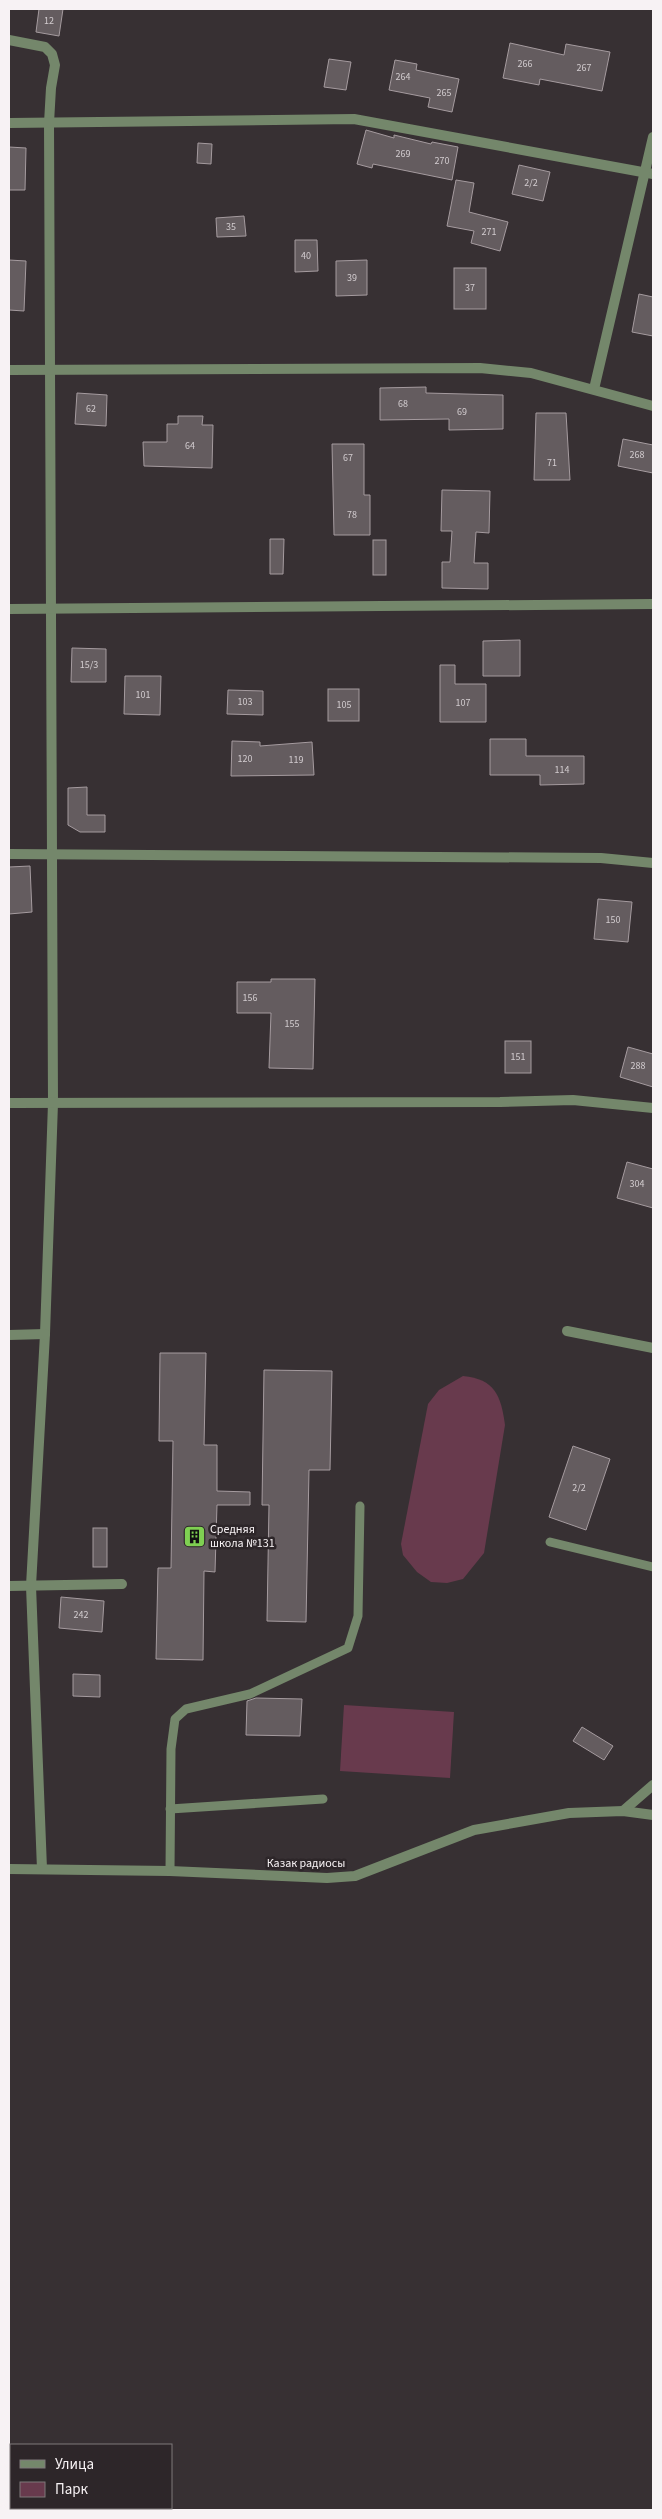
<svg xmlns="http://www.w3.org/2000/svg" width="662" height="2519" font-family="'Source Sans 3',sans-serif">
<rect width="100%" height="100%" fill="#373033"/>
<g fill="#683a4d">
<path d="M463 1376C495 1379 501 1396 505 1425L484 1553 463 1579 447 1583 431 1582 417 1572 403 1555 401 1544 428 1404 439 1390Z"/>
<path d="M344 1705 454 1712 450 1778 340 1771Z"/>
</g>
<g fill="#645c5f" stroke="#a59b9f">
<path d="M39 9H63L59 36 36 32Z"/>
<path d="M510 43 564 55 566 44 610 52 602 91 540 79 539 85 503 78Z"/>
<path d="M329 59 351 62 346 90 324 87Z"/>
<path d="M395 60 417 64 416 70 459 79 452 112 428 107 430 98 389 90Z"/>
<path d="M366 130 394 138V135L431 144 432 142 458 147 452 180 373 164 372 168 357 164Z"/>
<path d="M198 143 212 144 211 164 197 163Z"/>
<path d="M9 147 26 148 25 190H9Z"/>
<path d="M519 165 550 172 543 201 512 194Z"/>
<path d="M456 180 474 183 469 212 508 222 500 251 471 243 474 231 447 226Z"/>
<path d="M244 216 246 236 217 237 216 218Z"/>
<path d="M295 240H317L318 271 295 272Z"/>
<path d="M9 260 26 261 24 311 9 310Z"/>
<path d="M367 260V295L336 296V261Z"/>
<rect x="454" y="268" width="32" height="41"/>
<path d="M639 294 653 297V336L632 332Z"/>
<path d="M426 387V393L503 395V429L449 430V419L380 420V388Z"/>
<path d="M77 393 107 395 106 426 75 424Z"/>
<path d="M536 413H566L570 480H534Z"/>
<path d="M178 416H203L202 425H213L212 468 144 466 143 442H167V424H178Z"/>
<path d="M623 439 653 445V473L618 466Z"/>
<path d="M332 444H364V495H370V535H334Z"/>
<path d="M442 490 490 491 489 533 476 532 474 563H488V589L442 588V562H450L452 531H441Z"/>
<path d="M270 539H284L283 574H270Z"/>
<rect x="373" y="540" width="13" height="35"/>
<path d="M520 640V676H483V641Z"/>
<path d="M72 648 106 649V682H71Z"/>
<path d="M440 665H455V684H486V722H440Z"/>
<path d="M125 676H161L160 715 124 714Z"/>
<rect x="328" y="689" width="31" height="32"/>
<path d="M228 690 263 691V715L227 714Z"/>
<path d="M490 739H526V756H584V784L540 785V775H490Z"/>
<path d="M232 741 260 742V746L312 742 314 775 231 776Z"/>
<path d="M87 787V815H105V832H80L68 825V788Z"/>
<path d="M30 866 32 912 9 914V867Z"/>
<path d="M598 899 632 902 628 942 594 939Z"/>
<path d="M271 979H315L313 1069 269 1068 271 1013H237V982H271Z"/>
<rect x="505" y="1041" width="26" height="32"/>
<path d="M628 1047 653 1054V1087L620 1077Z"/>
<path d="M627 1162 653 1169V1208L617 1198Z"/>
<path d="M160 1353H206L204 1445H217V1491L250 1492V1505H217L215 1572 204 1571 203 1660 156 1659 158 1568H171L173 1441H159Z"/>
<path d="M264 1370 332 1371 330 1470H309L306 1622 267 1621 269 1505H262Z"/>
<path d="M573 1446 610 1459 586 1530 549 1517Z"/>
<rect x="93" y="1528" width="14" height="39"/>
<path d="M61 1597 104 1601 102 1632 59 1628Z"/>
<path d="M73 1674 100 1675V1697L73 1696Z"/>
<path d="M256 1698 302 1699 300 1736 246 1735 247 1701Z"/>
<path d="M582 1727 613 1746 604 1760 573 1741Z"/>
</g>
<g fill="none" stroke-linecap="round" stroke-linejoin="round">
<g stroke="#74876b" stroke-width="9">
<path d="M550 1542 653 1567"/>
<path d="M170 1809 323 1799"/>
<path d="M170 1871 171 1749 175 1719 186 1709 250 1694 348 1648 358 1616 360 1506"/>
</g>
<g stroke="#74876b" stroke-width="10">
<path d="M9 40 45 47 52 54 55 65 51 88 49 123 53 1103 45 1334 31 1586 42 1869"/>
<path d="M9 123 354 119 653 174"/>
<path d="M9 370 480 368 531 373 653 406"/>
<path d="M594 389 653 137"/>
<path d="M9 609 653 604"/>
<path d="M9 854 601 858 653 863"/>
<path d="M9 1103 500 1102 573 1100 653 1108"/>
<path d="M567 1331 653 1348"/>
<path d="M9 1335 45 1334"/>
<path d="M9 1586 122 1584"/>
<path d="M623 1811 653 1785"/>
<path d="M9 1869 170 1871 327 1878 355 1876 474 1830 569 1813 623 1811 653 1815"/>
</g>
</g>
<defs>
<symbol id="building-square" viewBox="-11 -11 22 22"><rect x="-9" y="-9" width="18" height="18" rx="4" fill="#7fd052" stroke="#2d2629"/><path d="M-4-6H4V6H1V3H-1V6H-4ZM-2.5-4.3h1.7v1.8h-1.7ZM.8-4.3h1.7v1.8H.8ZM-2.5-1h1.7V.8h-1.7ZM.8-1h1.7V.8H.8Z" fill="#111"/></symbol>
</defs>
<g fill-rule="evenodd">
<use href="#building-square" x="182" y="1524" width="25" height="25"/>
</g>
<g text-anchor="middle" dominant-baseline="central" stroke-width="5" stroke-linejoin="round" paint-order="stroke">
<g font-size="10" fill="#d2cccf">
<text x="49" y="21">12</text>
<text x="525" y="64">266</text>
<text x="584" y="68">267</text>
<text x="403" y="77">264</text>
<text x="444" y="93">265</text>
<text x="403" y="154">269</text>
<text x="442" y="161">270</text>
<text x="531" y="183">2/2</text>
<text x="231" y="227">35</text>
<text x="489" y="232">271</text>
<text x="306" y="256">40</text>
<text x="352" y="278">39</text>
<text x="470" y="288">37</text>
<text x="403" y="404">68</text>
<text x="91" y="409">62</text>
<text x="462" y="412">69</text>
<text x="190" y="446">64</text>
<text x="637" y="455">268</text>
<text x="348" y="458">67</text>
<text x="552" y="463">71</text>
<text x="352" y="515">78</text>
<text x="89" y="665">15/3</text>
<text x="143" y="695">101</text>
<text x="245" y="702">103</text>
<text x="463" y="703">107</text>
<text x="344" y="705">105</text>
<text x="245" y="759">120</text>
<text x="296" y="760">119</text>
<text x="562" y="770">114</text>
<text x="613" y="920">150</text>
<text x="250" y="998">156</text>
<text x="292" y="1024">155</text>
<text x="518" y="1057">151</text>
<text x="638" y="1066">288</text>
<text x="637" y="1184">304</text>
<text x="579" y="1488">2/2</text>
<text x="81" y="1615">242</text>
</g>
<g font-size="12" fill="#f7f2f4" stroke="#2d2629" text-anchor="start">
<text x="210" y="1529">Средняя<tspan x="210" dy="14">школа №131</tspan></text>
</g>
<g font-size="12" fill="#f7f2f4" stroke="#2d2629">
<text x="306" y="1863">Казак радиосы</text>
</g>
</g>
<rect width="662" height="2519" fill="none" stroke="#f7f2f4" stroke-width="20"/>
<rect x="10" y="2444" width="162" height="65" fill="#2d2629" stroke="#7e787a"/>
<rect x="20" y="2460" width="25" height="8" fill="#74876b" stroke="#7e787a"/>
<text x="55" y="2469" font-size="15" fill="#f7f2f4">Улица</text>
<rect x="20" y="2482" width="25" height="15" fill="#683a4d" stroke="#7e787a"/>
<text x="55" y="2494" font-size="15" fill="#f7f2f4">Парк</text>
</svg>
